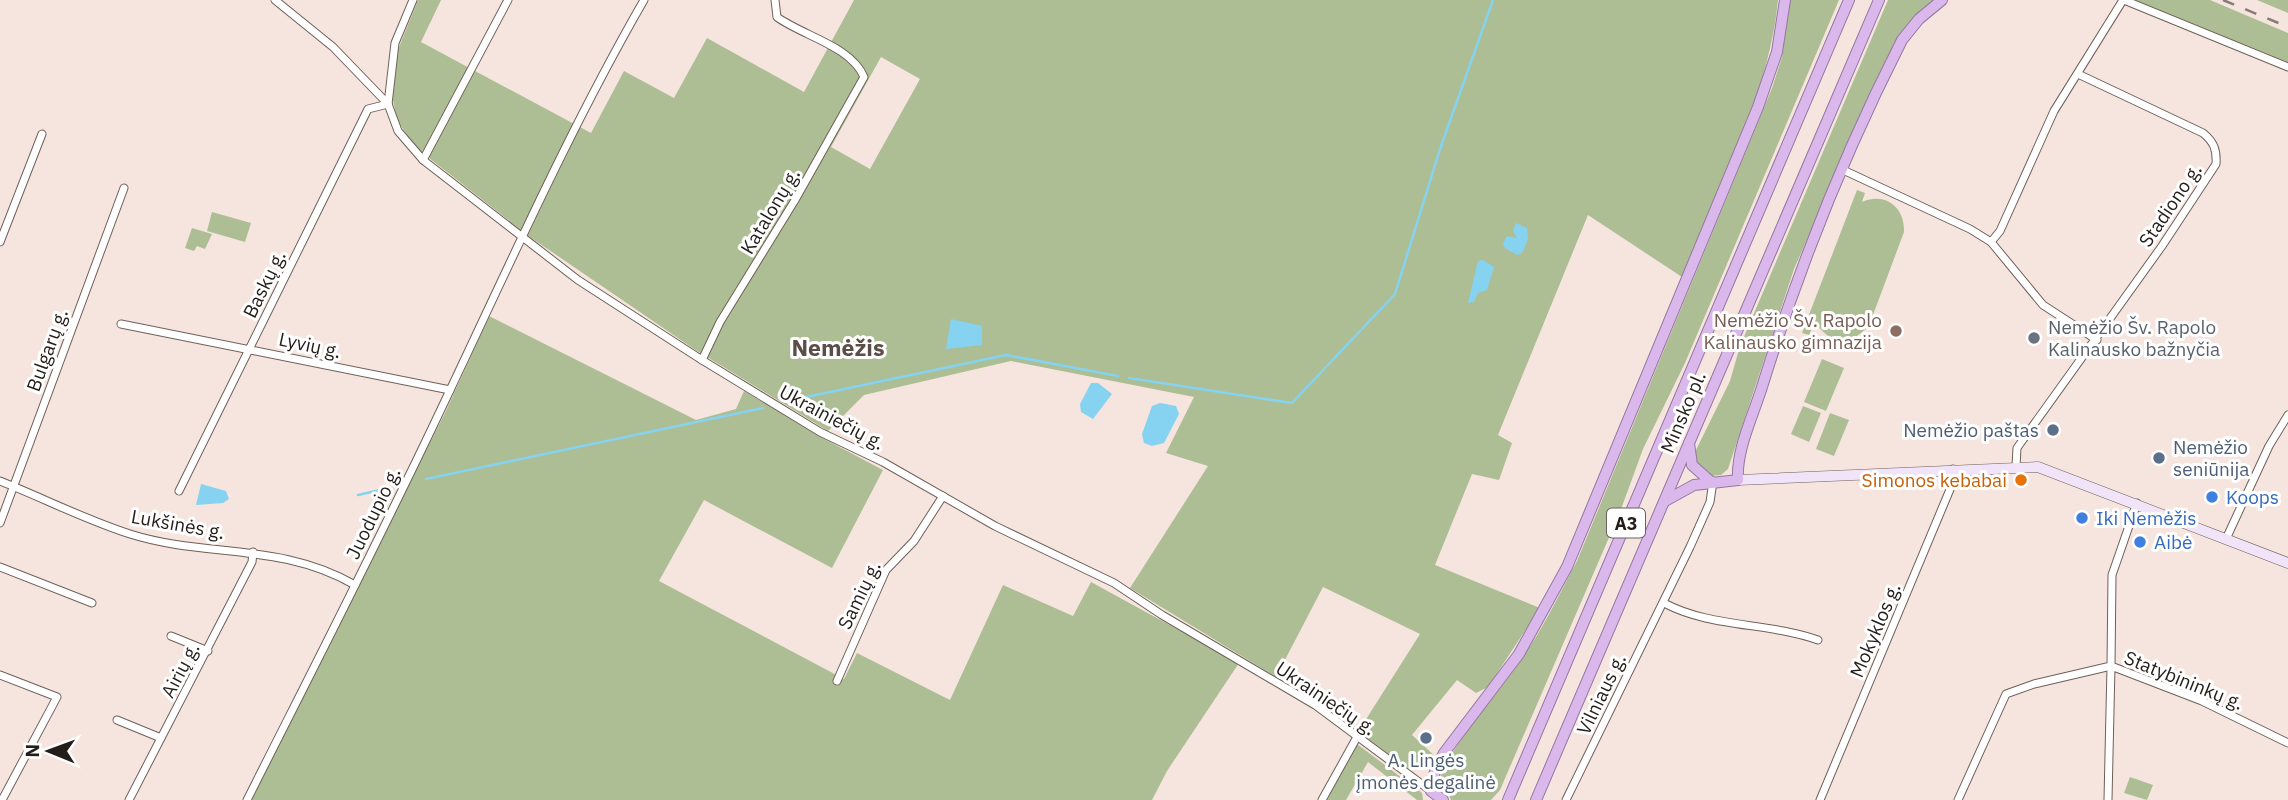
<svg xmlns="http://www.w3.org/2000/svg" width="2288" height="800" font-family="'IBM Plex Sans',sans-serif">
<rect width="100%" height="100%" fill="#f6e5de"/>
<g fill="#adbe94" fill-rule="evenodd">
<path d="M418 0H441L421 42 591 133 624 71 674 98 707 38 804 92 854 0H1778C1769 95 1718 189 1682 277L1588 215 1498 435 1512 443 1499 480 1472 474 1435 565 1540 608 1488 687 1476 693 1457 680 1412 735 1436 757 1426 767 1409 769 1358 732 1420 634 1323 587 1276 677 1130 588 1208 466 1166 453 1194 397 1011 361 864 395 828 431 694 349 530 237 415 147 397 120 391 91 397 52ZM881 57 920 79 870 169 831 147Z"/>
<path d="M1790 0H1839L1685 363 1643 449 1620 512 1500 790 1491 800H1451L1441 776C1444 755 1508 681 1524 656 1544 626 1560 593 1577 561L1772 88 1782 57Z"/>
<path d="M1888 0H1934L1908 24 1889 55 1794 269 1728 469 1721 475 1710 476 1695 464V452L1730 381 1740 346Z"/>
<path d="M2133 0H2210L2288 33V64Z"/>
<path d="M2257 0H2288V13Z"/>
<path d="M1857 190 1865 193 1862 202C1885 192 1905 207 1904 232L1870 323C1855 346 1828 346 1815 321L1809 335 1802 333Z"/>
<path d="M212 212 251 223 245 242 207 231Z"/>
<path d="M192 228 212 234 205 249 197 246 194 251 185 248Z"/>
<path d="M489 316 696 420 736 409 744 391 815 434 883 470 832 568 704 500 659 581 844 679 857 653 950 700 1003 585 1073 616 1091 582 1239 663 1167 771 1152 800H249L445 413Z"/>
<path d="M1822 359 1844 368 1826 411 1804 402Z"/>
<path d="M1803 406 1821 413 1809 442 1791 434Z"/>
<path d="M1830 413 1849 420 1834 456 1816 449Z"/>
<path d="M1357 744 1422 793 1423 800H1417L1368 762 1346 800H1327Z"/>
<path d="M2130 777 2153 785 2147 800 2124 793Z"/>
</g>
<g fill="#85d3f1">
<path d="M1516 223 1527 228 1528 239 1522 253 1517 255 1505 248 1503 243 1507 236 1517 238 1513 231Z"/>
<path d="M1483 260 1494 267 1487 290 1478 293 1474 302 1468 303 1478 261Z"/>
<path d="M951 319 982 326V345L946 349Z"/>
<path d="M1091 383H1098L1112 394 1093 419 1081 412 1080 404Z"/>
<path d="M1160 403 1176 406 1179 414 1164 443 1152 446 1144 443 1142 434 1152 406Z"/>
<path d="M201 484 226 491 229 499 223 503 196 505Z"/>
</g>
<g fill="none" stroke-linecap="round" stroke-linejoin="round">
<g stroke="#85d3f1" stroke-width="2.5">
<path d="M1129 378 1292 403 1395 294 1440 149 1493 0"/>
<path d="M792 400 1006 355 1118 376"/>
<path d="M426 479 763 408"/>
<path d="M358 495 389 488"/>
</g>
<defs>
<g id="minor">
<path d="M275 0 333 47 388 104 398 131 423 160 578 280 702 360 820 432 883 462 995 526 1114 583 1162 615 1315 705 1431 791"/>
<path d="M2124 0 2288 67"/>
<path d="M388 104 395 43 413 0"/>
<path d="M423 160 508 0"/>
<path d="M1841 169 1970 229 1991 242 2043 305 2097 340"/>
<path d="M0 242 42 134"/>
<path d="M1991 242 2000 231 2054 111 2123 0"/>
<path d="M121 324 450 390"/>
<path d="M702 360 720 322 795 200 864 77C851 46 803 36 777 17L775 0"/>
<path d="M2016 466 2017 448 2162 246 2216 164C2217 150 2214 142 2203 133L2078 74"/>
<path d="M0 481C43 498 86 520 130 534 206 558 280 542 355 585"/>
<path d="M179 491 368 109 388 104"/>
<path d="M0 523 124 188"/>
<path d="M2226 539 2269 446 2288 415"/>
<path d="M0 567 92 603"/>
<path d="M1664 603C1711 628 1767 622 1818 640"/>
<path d="M171 636 208 651"/>
<path d="M0 675 57 697 2 800"/>
<path d="M837 681 886 570 914 541 943 496"/>
<path d="M117 720 161 738"/>
<path d="M129 800 252 562 253 552"/>
<path d="M247 800C316 663 386 527 451 388 513 257 572 125 644 0"/>
<path d="M1322 800 1357 737"/>
<path d="M1566 800 1690 547 1710 502 1713 481"/>
<path d="M1820 800 1951 487 1953 469"/>
<path d="M1958 800 2006 694 2034 684 2111 666 2112 575 2137 503"/>
<path d="M2108 800 2111 666 2202 701 2288 743"/>
</g>
<path id="secondary" d="M1738 480 2038 467 2288 563"/>
<g id="trunk">
<path d="M1689 443 1692 465 1710 481"/>
<path d="M1665 501 1694 485 1738 480C1736 450 1753 416 1762 387 1799 267 1845 152 1902 40L1919 19 1942 0"/>
<path d="M1443 800 1431 791 1435 771 1444 753 1519 654 1567 567 1758 107 1777 52 1785 0"/>
<path d="M1508 800 1849 0"/>
<path d="M1536 800 1879 0"/>
</g>
</defs>
<use href="#minor" stroke="#6e6059" stroke-width="9"/>
<use href="#secondary" stroke="#6e6059" stroke-width="11"/>
<use href="#trunk" stroke="#9476a0" stroke-width="12"/>
<use href="#minor" stroke="#fff" stroke-width="7"/>
<use href="#secondary" stroke="#f1e4f8" stroke-width="10"/>
<use href="#trunk" stroke="#dab8ec" stroke-width="10"/>
<path stroke="#867b76" stroke-width="2.5" stroke-dasharray="12 12" stroke-linecap="butt" d="M2223 0 2288 27"/>
</g>
<circle fill="#8d6e63" stroke="#fff" stroke-width="2.5" cx="1896" cy="331" r="7"/>
<circle fill="#6b7280" stroke="#fff" stroke-width="2.5" cx="2034" cy="338" r="7"/>
<g fill="#5c6f8a" stroke="#fff" stroke-width="2.5">
<circle cx="2053" cy="430" r="7"/>
<circle cx="2159" cy="458" r="7"/>
<circle cx="1426" cy="738" r="7"/>
</g>
<circle fill="#e8710a" stroke="#fff" stroke-width="2.5" cx="2021" cy="480" r="7"/>
<g fill="#3f7fe0" stroke="#fff" stroke-width="2.5">
<circle cx="2212" cy="497" r="7"/>
<circle cx="2082" cy="518" r="7"/>
<circle cx="2140" cy="542" r="7"/>
</g>
<g text-anchor="middle" dominant-baseline="central" stroke-width="6" stroke-linejoin="round" paint-order="stroke">
<rect fill="#fff" stroke="#66625f" stroke-width="2" x="1607" y="508.5" width="38" height="29" rx="5"/>
<g font-size="18" font-weight="bold" fill="#241e1b">
<text x="1626" y="523">A3</text>
</g>
<g font-size="19" fill="#241e1b" stroke="#fff">
<text transform="translate(2170 205) rotate(-56)">Stadiono g.</text>
<text transform="translate(770 211) rotate(-59)">Katalonų g.</text>
<text transform="translate(264 284) rotate(-64)">Baskų g.</text>
<text transform="translate(310 345) rotate(12)">Lyvių g.</text>
<text transform="translate(47 350) rotate(-70)">Bulgarų g.</text>
<text transform="translate(1683 412) rotate(-67)">Minsko pl.</text>
<text transform="translate(832 417) rotate(28)">Ukrainiečių g.</text>
<text transform="translate(373 513) rotate(-64)">Juodupio g.</text>
<text transform="translate(178 524) rotate(10)">Lukšinės g.</text>
<text transform="translate(859 595) rotate(-64)">Samių g.</text>
<text transform="translate(1875 630) rotate(-67)">Mokyklos g.</text>
<text transform="translate(180 670) rotate(-62)">Airių g.</text>
<text transform="translate(2184 680) rotate(22)">Statybininkų g.</text>
<text transform="translate(1601 694) rotate(-64)">Vilniaus g.</text>
<text transform="translate(1326 698) rotate(34)">Ukrainiečių g.</text>
</g>
<g font-size="19" fill="#785e54" stroke="#fff" text-anchor="end">
<text x="1882" y="320">Nemėžio Šv. Rapolo<tspan x="1882" dy="22">Kalinausko gimnazija</tspan></text>
</g>
<g font-size="19" fill="#5b616d" stroke="#fff" text-anchor="start">
<text x="2048" y="327">Nemėžio Šv. Rapolo<tspan x="2048" dy="22">Kalinausko bažnyčia</tspan></text>
</g>
<g font-size="19" fill="#4e5e75" stroke="#fff" text-anchor="end">
<text x="2039" y="430">Nemėžio paštas</text>
<text x="2173" y="447" text-anchor="start">Nemėžio<tspan x="2173" dy="22">seniūnija</tspan></text>
<text x="1426" y="760" text-anchor="middle">A. Lingės<tspan x="1426" dy="22">įmonės degalinė</tspan></text>
</g>
<g font-size="19" fill="#c56008" stroke="#fff" text-anchor="end">
<text x="2007" y="480">Simonos kebabai</text>
</g>
<g font-size="19" fill="#366cbe" stroke="#fff" text-anchor="start">
<text x="2226" y="497">Koops</text>
<text x="2096" y="518">Iki Nemėžis</text>
<text x="2154" y="542">Aibė</text>
</g>
<g font-size="23" font-weight="bold" fill="#5b4d47" stroke="#fff">
<text x="838" y="347">Nemėžis</text>
</g>
</g>
<g transform="translate(49 751) rotate(271)" stroke="#ffffff" stroke-width="5" paint-order="stroke">
<path d="M0-5L12 26L0 18L-12 26Z" fill="#241e1b"/>
<text y="-10" font-size="19" font-weight="bold" text-anchor="middle" fill="#241e1b">N</text>
</g>
</svg>
